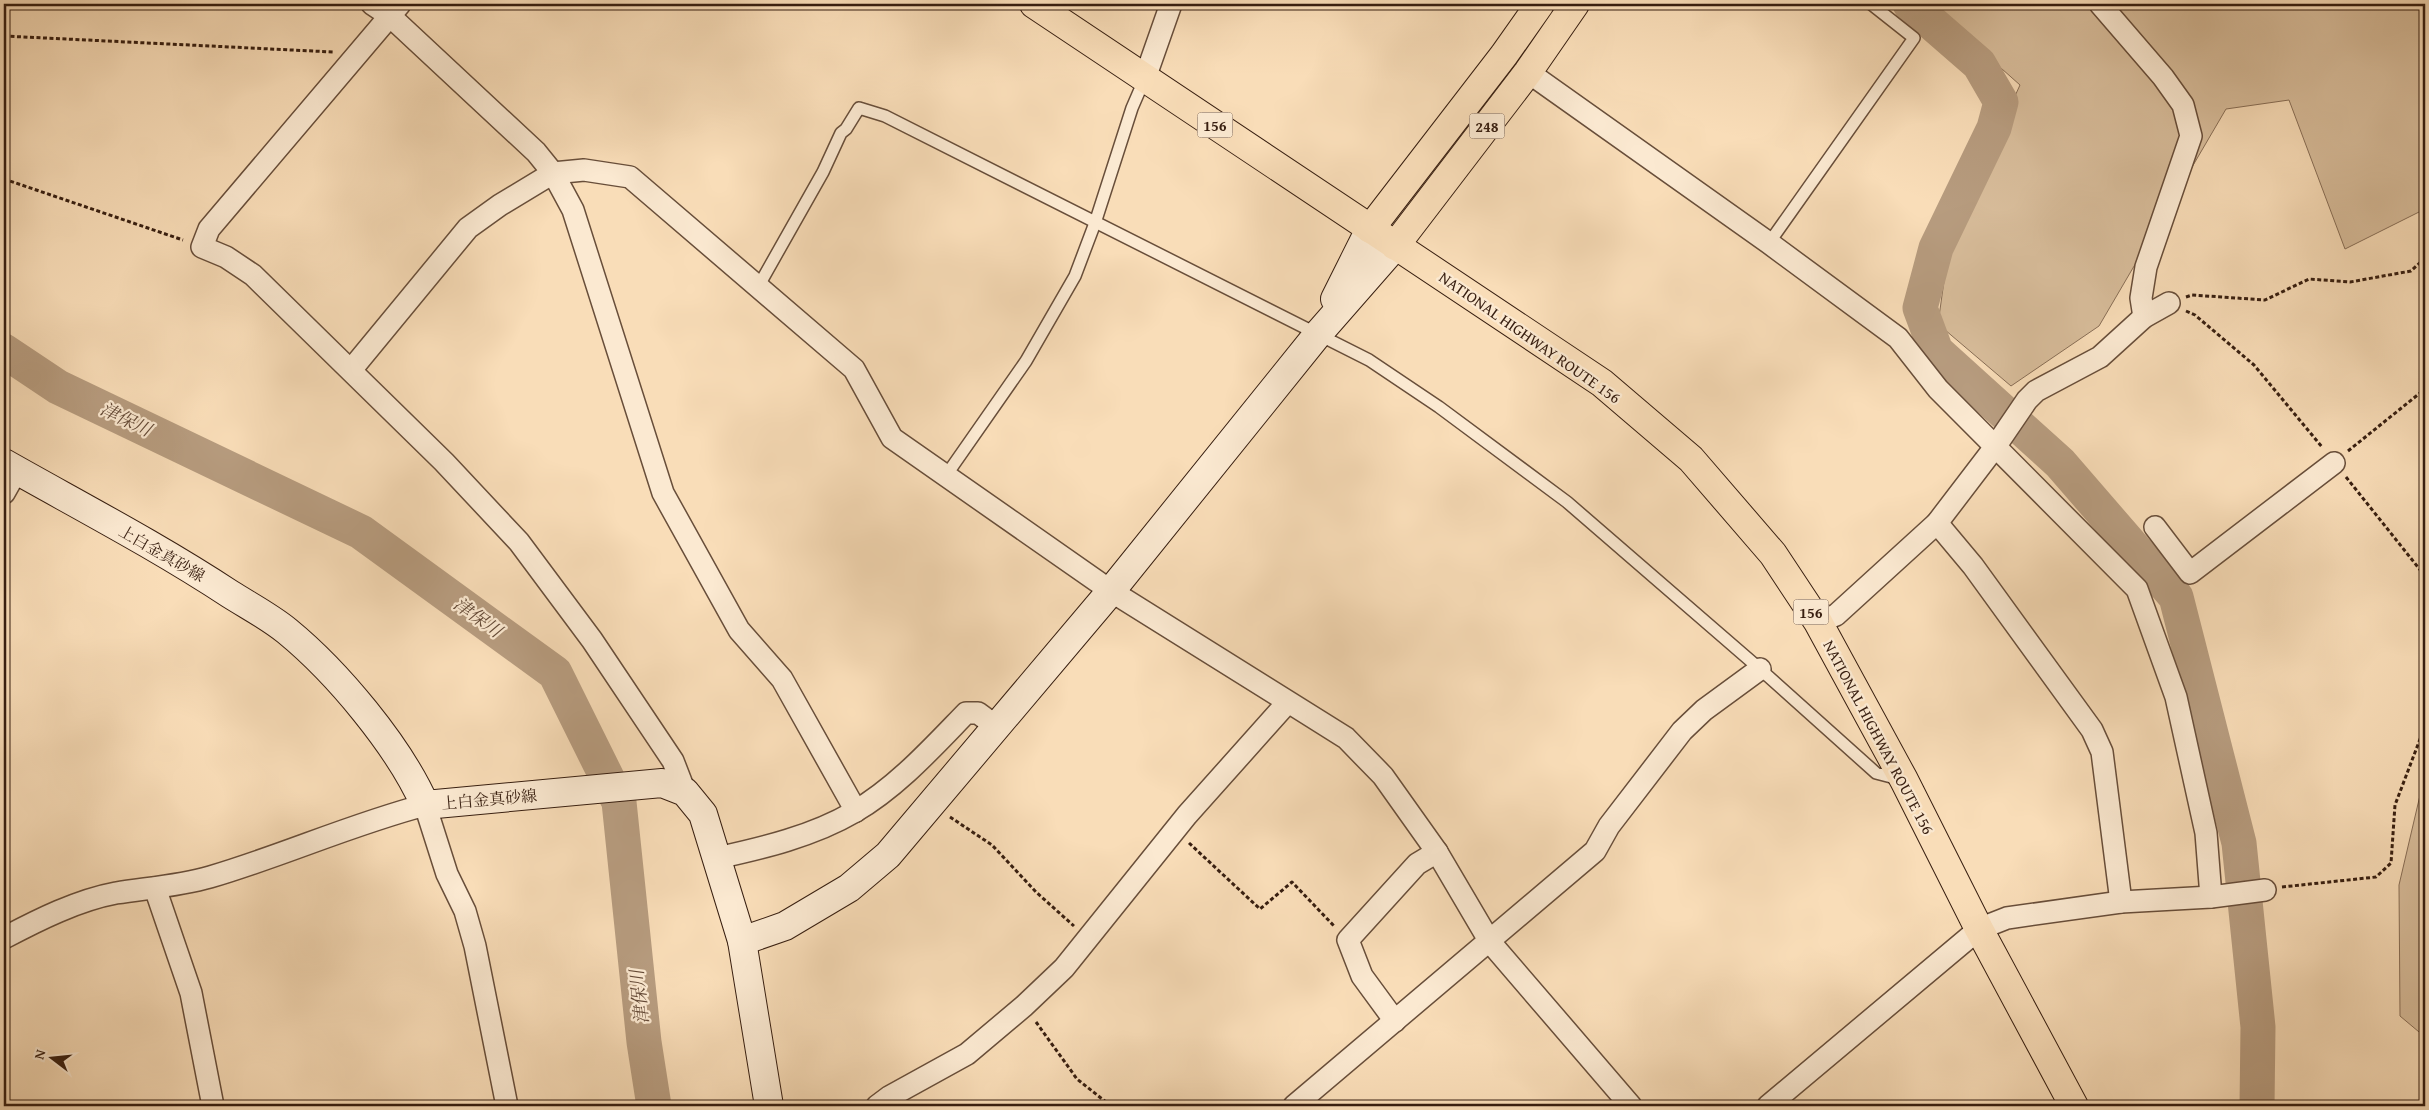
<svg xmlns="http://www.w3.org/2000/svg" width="2429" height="1110" font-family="'Gentium Book Plus','Noto Serif JP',serif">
<rect width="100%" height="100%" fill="#f9ddb8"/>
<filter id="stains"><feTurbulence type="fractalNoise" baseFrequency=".004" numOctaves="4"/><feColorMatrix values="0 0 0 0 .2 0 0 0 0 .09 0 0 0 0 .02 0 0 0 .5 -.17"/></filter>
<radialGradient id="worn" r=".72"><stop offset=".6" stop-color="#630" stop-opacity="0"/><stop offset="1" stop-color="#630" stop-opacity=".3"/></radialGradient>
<g fill="#d8bd9b" stroke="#886e56">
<path d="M1929 4H2425V209L2345 249 2289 100 2226 109 2099 326 2011 386 1938 324 1950 238 2020 85Z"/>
<path d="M2425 774V1037L2400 1016 2399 885Z"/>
</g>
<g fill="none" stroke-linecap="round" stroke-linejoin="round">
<g stroke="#b79c7f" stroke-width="35">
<path d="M1910 4 1979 64 2001 102 1994 128 1936 248 1920 308 1936 351 2060 463 2176 597 2239 843 2258 1027 2257 1106"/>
<path d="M4 351 58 387 361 532 555 673 619 802 644 1042 654 1106"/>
</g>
<defs>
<g id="lane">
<path d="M1769 243 1914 38 1871 4"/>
<path d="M758 287 823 172 841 133 846 129 859 108 885 116 1369 360 1439 407 1567 502 1760 669 1876 773 1899 779"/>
<path d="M945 477 1026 361 1075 276 1095 223 1132 108 1145 78"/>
</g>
<g id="street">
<path d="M372 4 390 16 536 152 553 173 573 210 663 493 739 630 782 679 856 811"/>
<path d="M400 4 209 229 202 247 226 257 253 275 444 462 519 542 592 640 673 761 685 792"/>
<path d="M2100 4 2163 77 2183 105 2191 136 2146 267 2141 298 2144 317"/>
<path d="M1528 72 1769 243 1898 338 1938 389 2137 589 2176 697 2206 833 2211 897"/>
<path d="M1145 78 1171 4"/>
<path d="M351 370 468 228 500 205 553 173 584 170 630 177 854 369 892 438 1111 591 1346 738 1383 776 1437 852 1490 942 1631 1106"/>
<path d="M4 493 17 470"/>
<path d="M1937 523 1973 566 2092 730 2102 752 2121 902"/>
<path d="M2155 527 2190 573 2334 463"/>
<path d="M1818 622 1836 615 1937 523 1995 447 2027 400 2036 391 2100 357 2144 317 2169 303"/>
<path d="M717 858C763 848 813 836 854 812 897 787 932 748 966 713H978L997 727"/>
<path d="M155 888 191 993 213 1106"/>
<path d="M4 938C38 920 78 900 116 893 147 888 179 886 210 877 282 856 352 824 425 805L447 874 465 911 475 946 507 1106"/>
<path d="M1395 1021 1362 976 1348 940 1417 864 1437 852"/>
<path d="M877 1106 889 1097 967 1054 1024 1006 1064 968 1187 815 1287 703"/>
<path d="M1294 1106 1595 851 1609 826 1682 731 1704 710 1760 669"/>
<path d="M1768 1106 1979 929 2007 918 2121 902 2211 897 2265 890"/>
</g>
<g id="secondary">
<path d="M1335 299 1370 229"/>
<path d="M4 463C80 506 157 546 230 594 249 606 270 617 287 631 337 672 399 746 425 805L662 783 685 792 703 814 742 941 769 1106"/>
<path d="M742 941 785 926 849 888 888 855 1111 591 1318 334 1395 246"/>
</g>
<g id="highway">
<path d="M1034 4 1602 383 1691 459 1773 554 1818 622 1904 780 1979 929 2074 1106"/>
<path d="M1370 229 1504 55 1540 4"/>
<path d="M1395 246 1528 72 1575 4"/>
</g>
</defs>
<use href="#lane" stroke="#684e3a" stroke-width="14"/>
<use href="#street" stroke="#684e3a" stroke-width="24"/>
<use href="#secondary" stroke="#371e10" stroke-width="30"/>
<use href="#highway" stroke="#371e10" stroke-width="30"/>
<g stroke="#371e10" stroke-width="3" stroke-dasharray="4 2.5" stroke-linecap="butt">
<path d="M4 36 333 52"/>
<path d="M4 179 183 240"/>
<path d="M2186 297 2192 295 2265 300 2309 279 2350 282 2411 271 2425 258"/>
<path d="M2186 311 2195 315 2254 365 2322 447"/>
<path d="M2348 451 2425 389"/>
<path d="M2346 477 2425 576"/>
<path d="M950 817 992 845 1036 892 1074 926"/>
<path d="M1189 843 1260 909 1292 882 1335 927"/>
<path d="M2282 887 2376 877 2391 863 2395 805 2425 726"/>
<path d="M1036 1022 1077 1079 1111 1106"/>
</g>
<use href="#lane" stroke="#fbe9d1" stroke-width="11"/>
<use href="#street" stroke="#fbe9d1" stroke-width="21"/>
<use href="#secondary" stroke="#fbe9d1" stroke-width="28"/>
<use href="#highway" stroke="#f9ddb8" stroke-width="28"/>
</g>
<g text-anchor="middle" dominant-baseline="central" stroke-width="4.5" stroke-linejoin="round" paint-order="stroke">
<g fill="#fbe9d1" stroke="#725b4a" stroke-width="1">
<rect x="1197.5" y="112.5" width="35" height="25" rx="4"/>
<rect x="1469.5" y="113.5" width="35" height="25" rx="4"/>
<rect x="1793.5" y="599.5" width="35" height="25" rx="4"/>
</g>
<g font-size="15" font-weight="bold" fill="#371e10">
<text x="1215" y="125">156</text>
<text x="1487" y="126">248</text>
<text x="1811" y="612">156</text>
</g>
<g font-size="16" fill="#371e10" stroke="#fbe9d1">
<text transform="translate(1530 337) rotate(35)">NATIONAL HIGHWAY ROUTE 156</text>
<text transform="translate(162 553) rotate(30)">上白金真砂線</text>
<text transform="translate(1879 737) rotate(62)">NATIONAL HIGHWAY ROUTE 156</text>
<text transform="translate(489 799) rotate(-5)">上白金真砂線</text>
</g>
<g font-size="18" font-style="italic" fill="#644a37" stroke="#fbe9d1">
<text transform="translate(126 419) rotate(26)">津保川</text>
<text transform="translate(478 617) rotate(36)">津保川</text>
<text transform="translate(639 997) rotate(-96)">津保川</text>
</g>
</g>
<rect width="2429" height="1110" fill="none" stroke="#f9ddb8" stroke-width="20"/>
<rect x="5" y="5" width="2419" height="1100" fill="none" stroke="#371e10" stroke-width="2.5"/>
<rect x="10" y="10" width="2409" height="1090" fill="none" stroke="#371e10"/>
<g transform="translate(52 1058) rotate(286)" stroke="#fbe9d1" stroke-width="4" paint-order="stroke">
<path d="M0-4L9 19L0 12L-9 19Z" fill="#371e10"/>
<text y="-8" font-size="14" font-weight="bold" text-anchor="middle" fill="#371e10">N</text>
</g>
<rect width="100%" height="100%" filter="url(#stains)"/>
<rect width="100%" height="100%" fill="url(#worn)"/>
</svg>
